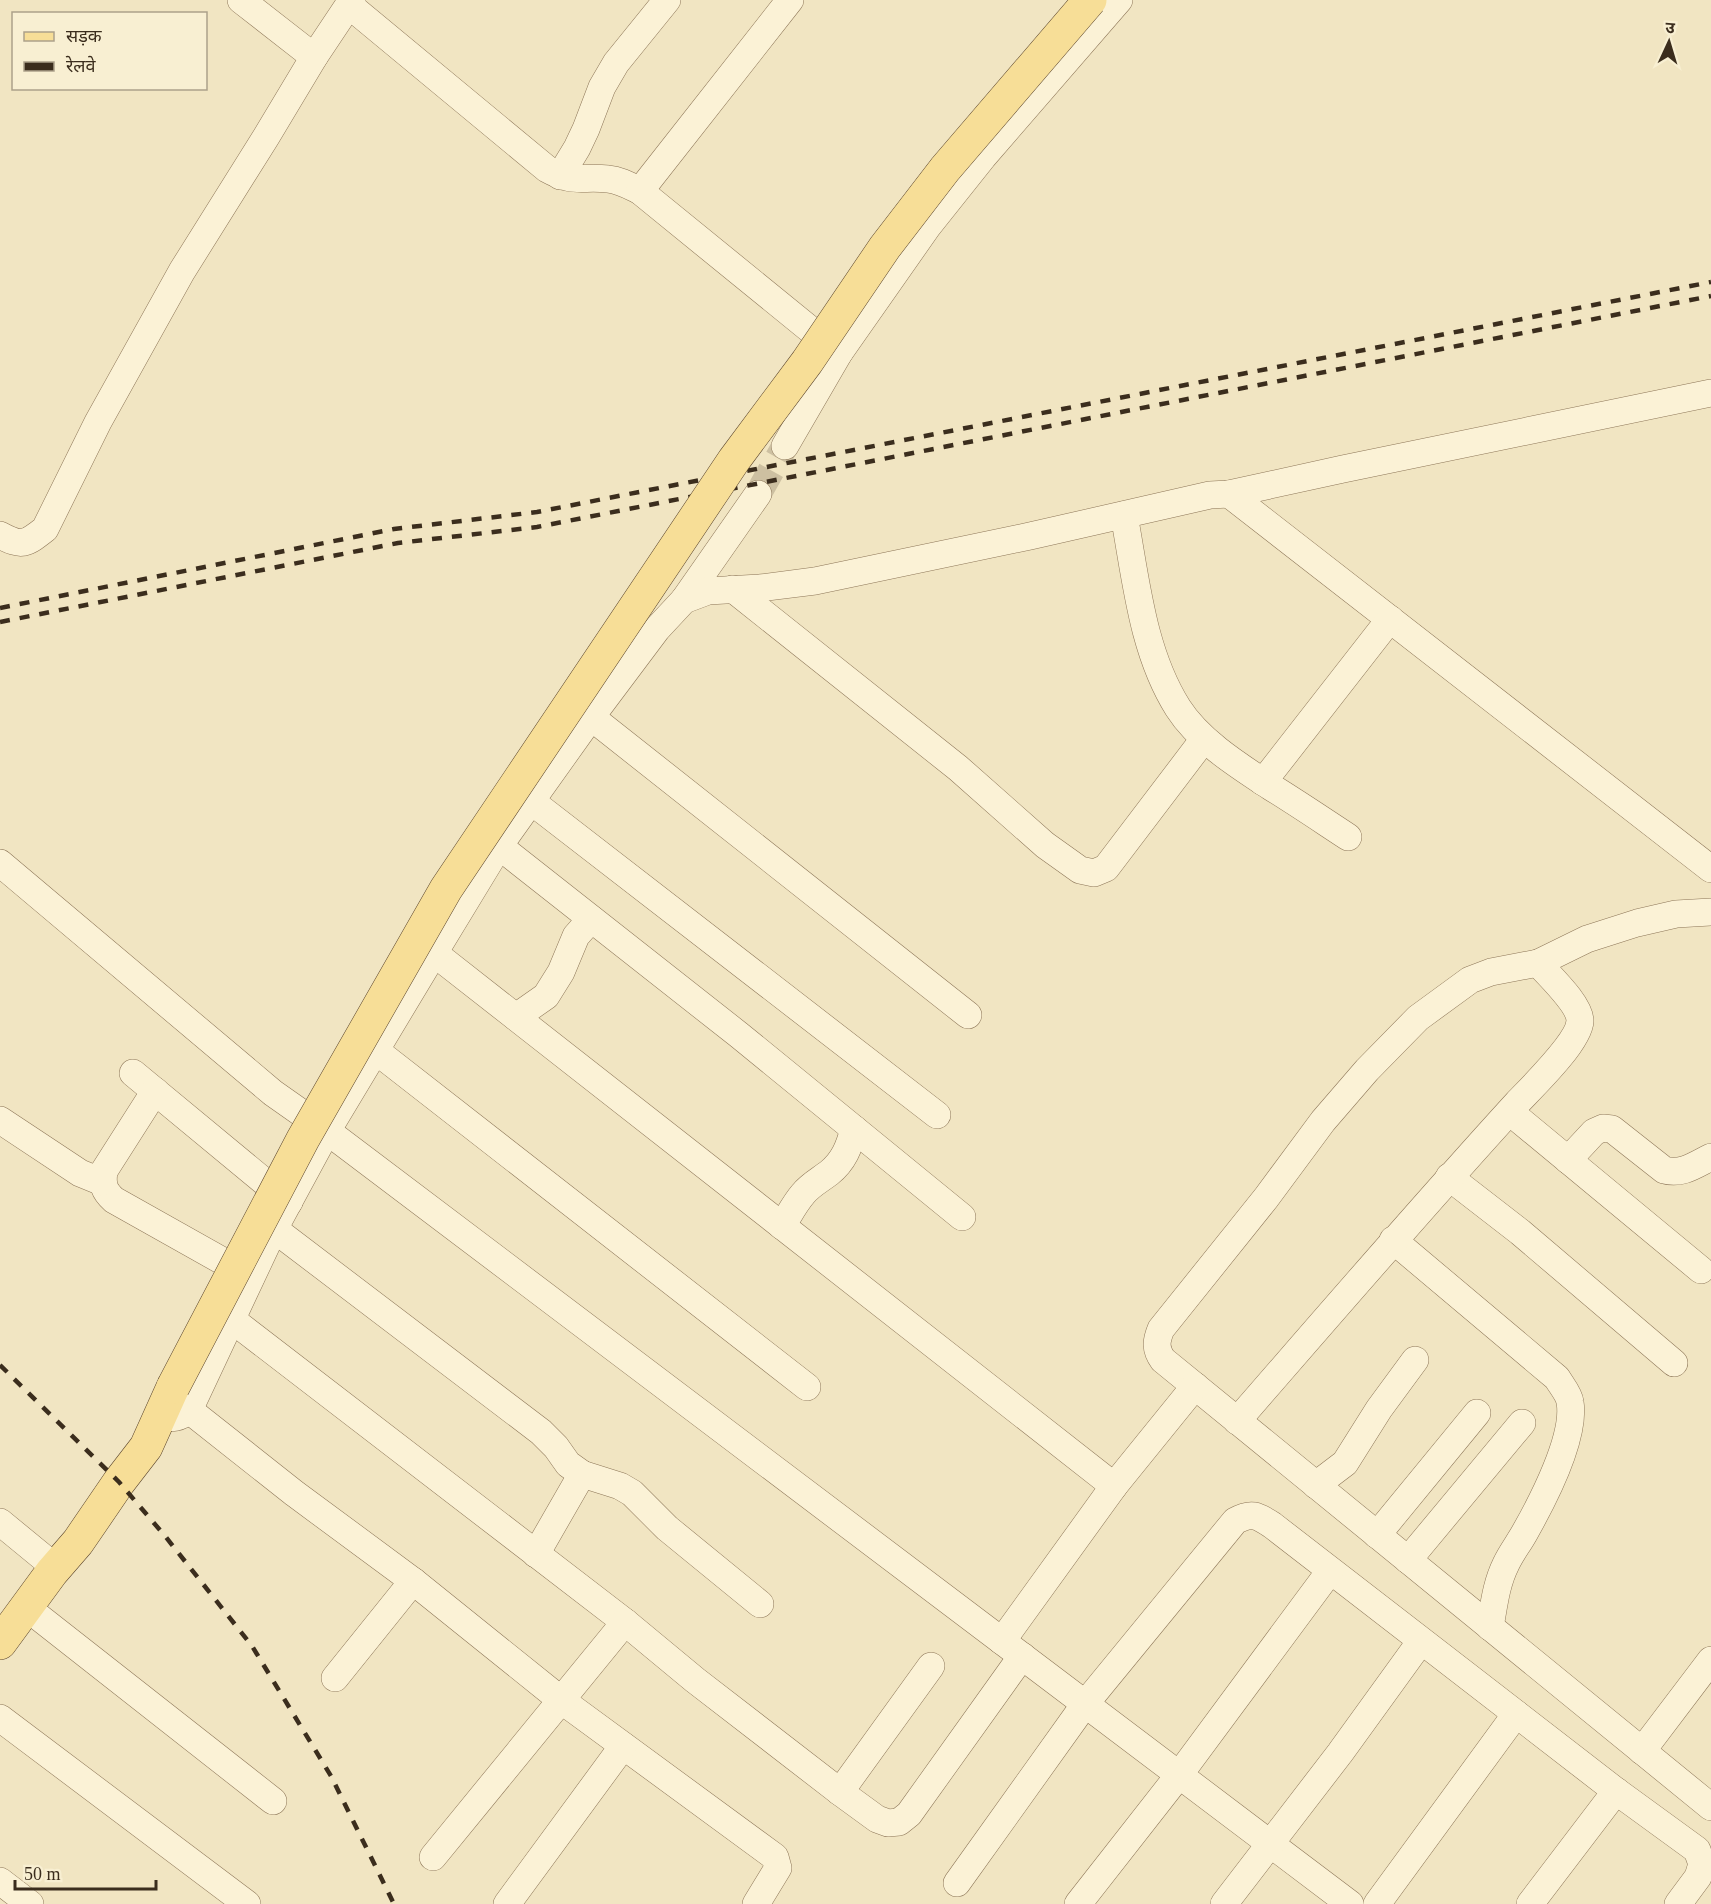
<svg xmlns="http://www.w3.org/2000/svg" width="1711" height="1904" font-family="'Times New Roman','Noto Sans Devanagari',serif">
<rect width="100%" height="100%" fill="#f1e5c2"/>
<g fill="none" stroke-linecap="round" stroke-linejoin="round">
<path stroke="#cdc0a1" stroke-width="27" stroke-dasharray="27 14" stroke-linecap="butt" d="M758 494 785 446"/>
<defs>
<g id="minor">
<path d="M241 0 314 57"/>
<path d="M349 5 547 169C574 184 581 176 608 179 620 180 630 186 640 191L839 353"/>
<path d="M560 176 577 148 586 129 602 87 616 63 667 0"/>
<path d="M640 191 790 0"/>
<path d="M785 446 839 353 928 226 983 157 1119 0"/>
<path d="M1229 494 1711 869"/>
<path d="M1124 515C1136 579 1142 651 1178 708 1199 741 1239 766 1271 787 1297 803 1322 820 1348 837"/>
<path d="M0 535C22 547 26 544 45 529L98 422 182 271 266 137 314 57 352 0"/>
<path d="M733 589 958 768 1045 845 1080 870 1094 873 1106 868 1204 739"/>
<path d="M684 600 758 494"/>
<path d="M591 717 968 1015"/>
<path d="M1263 782 1390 619"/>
<path d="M531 801 937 1115"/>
<path d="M499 846 739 1035 962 1217"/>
<path d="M0 863 273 1093 327 1131 1350 1904"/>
<path d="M1711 912 1676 914 1637 923 1587 939 1538 963 1491 972 1470 980 1418 1018 1367 1070 1323 1121 1266 1198 1161 1329C1156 1341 1155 1349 1163 1360L1711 1807"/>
<path d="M434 953 1114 1486"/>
<path d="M516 1017 546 996 561 972 576 936 591 919"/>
<path d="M375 1050 807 1387"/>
<path d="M133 1073 289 1202"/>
<path d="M155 1091 104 1171C102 1185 104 1191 114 1200L251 1277"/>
<path d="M1510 1112 1701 1270"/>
<path d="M0 1120 80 1173 102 1182"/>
<path d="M1568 1160 1594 1132 1603 1128 1612 1129 1664 1170C1682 1175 1695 1165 1711 1157"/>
<path d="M1449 1177 1520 1232 1674 1363"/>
<path d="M782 1226C789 1215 795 1203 803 1194 810 1185 820 1180 829 1173 844 1161 849 1147 854 1129"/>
<path d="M274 1229 541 1432 556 1447 568 1464 582 1474 620 1486 632 1493 667 1528 760 1604"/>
<path d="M1393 1240 1557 1378C1561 1385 1569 1394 1570 1402 1576 1437 1542 1502 1525 1532 1519 1543 1511 1553 1506 1564 1496 1584 1494 1605 1490 1627"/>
<path d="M231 1319 625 1622 695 1680 840 1792 877 1819 888 1823 899 1822 909 1814 1022 1656"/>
<path d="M189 1410 294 1493 413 1581 561 1700 775 1857 778 1868 756 1904"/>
<path d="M160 1417C172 1418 179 1419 189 1410L274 1229 327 1131 434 953 499 846 591 717 657 629 684 600 708 591 760 588 815 581 1030 536 1210 495 1229 494 1343 469 1711 393"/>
<path d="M1237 1421C1330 1314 1422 1207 1517 1103 1532 1087 1579 1042 1580 1021 1580 1004 1549 976 1538 963"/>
<path d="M1316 1485 1345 1463 1379 1409 1415 1360"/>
<path d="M0 1522 56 1568"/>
<path d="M1377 1535 1477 1413"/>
<path d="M536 1554 582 1474"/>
<path d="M1408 1560 1522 1423"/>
<path d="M26 1607 273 1801"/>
<path d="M1002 1641 1114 1486 1195 1386"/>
<path d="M335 1678 413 1581"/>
<path d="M0 1718 247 1904"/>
<path d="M1642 1751 1711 1660"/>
<path d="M840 1792 931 1666"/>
<path d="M433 1857 625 1622"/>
<path d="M0 1881 30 1904"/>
<path d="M957 1883 1085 1704 1235 1521C1251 1512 1257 1515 1272 1525L1616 1791 1697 1850 1702 1864 1698 1877 1678 1904"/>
<path d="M507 1904 623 1746"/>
<path d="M1078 1904 1179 1775 1330 1571"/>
<path d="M1224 1904 1340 1753 1421 1641"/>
<path d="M1377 1904 1516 1714"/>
<path d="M1530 1904 1616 1791"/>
</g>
<path id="major" d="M0 1643 52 1572 78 1542 119 1482 146 1447 173 1387"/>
</defs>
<use href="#minor" stroke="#8d7658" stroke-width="28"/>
<use href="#major" stroke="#5a442c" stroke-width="34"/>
<use href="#minor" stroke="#fbf2d6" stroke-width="27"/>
<use href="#major" stroke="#f7de97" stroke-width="33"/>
<g stroke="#3b2d1d" stroke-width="4.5" stroke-dasharray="10 10" stroke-linecap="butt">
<path d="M0 608 394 529 537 512 1711 282"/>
<path d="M0 622 398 543 537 527 1711 296"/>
<path d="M0 1365 119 1482 165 1536 252 1646 331 1776 394 1904"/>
</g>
<defs>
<path id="major-bridge" d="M173 1387 303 1139 446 889 734 460 807 362 885 247 945 169 1090 0"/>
</defs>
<use href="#major-bridge" stroke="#5a442c" stroke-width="34" stroke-linecap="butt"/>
<use href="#major-bridge" stroke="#f7de97" stroke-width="33"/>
</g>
<rect x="12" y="12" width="195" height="78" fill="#f8efd2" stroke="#aca18a" stroke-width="1.5"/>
<rect x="24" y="32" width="30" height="9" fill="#f7de97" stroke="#aca18a" stroke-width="1.5"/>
<text x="66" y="42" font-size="18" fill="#3b2d1d">सड़क</text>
<rect x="24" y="62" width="30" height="9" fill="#3b2d1d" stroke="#aca18a" stroke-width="1.5"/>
<text x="66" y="72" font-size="18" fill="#3b2d1d">रेलवे</text>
<g transform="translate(1669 42) rotate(4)" stroke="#f8efd2" stroke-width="4.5" paint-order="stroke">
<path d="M0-4.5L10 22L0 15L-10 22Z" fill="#3b2d1d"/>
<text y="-9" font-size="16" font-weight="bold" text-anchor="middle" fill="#3b2d1d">उ</text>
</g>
<path d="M15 1880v9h141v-9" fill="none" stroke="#3b2d1d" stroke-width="3"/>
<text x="24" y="1880" font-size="18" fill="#3b2d1d" stroke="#f8efd2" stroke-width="4.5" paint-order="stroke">50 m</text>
</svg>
